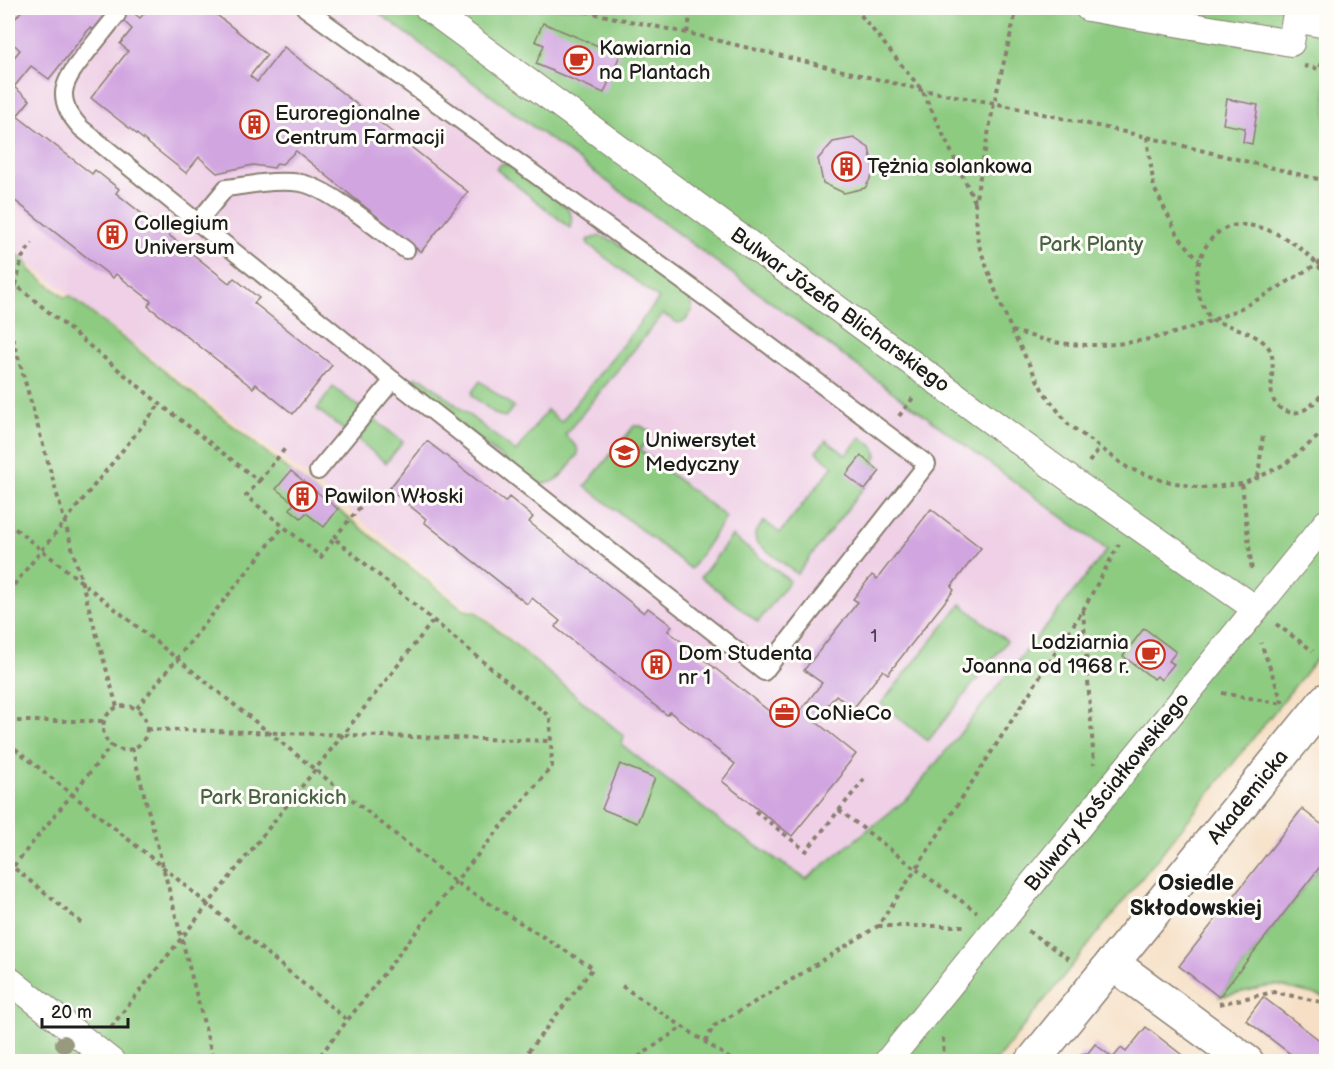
<svg xmlns="http://www.w3.org/2000/svg" width="1334" height="1069" font-family="'Balsamiq Sans',sans-serif">
<rect width="100%" height="100%" fill="#fdfcf7"/>
<filter id="ink" filterUnits="userSpaceOnUse"><feTurbulence type="fractalNoise" baseFrequency=".0167" numOctaves="2"/><feDisplacementMap in="SourceGraphic" scale="12" xChannelSelector="R" yChannelSelector="G"/><feConvolveMatrix kernelMatrix="1 2 1 2 8 2 1 2 1" color-interpolation-filters="sRGB"/></filter>
<filter id="wash" filterUnits="userSpaceOnUse"><feTurbulence type="fractalNoise" baseFrequency=".008" numOctaves="4" result="noise"/><feDisplacementMap in="SourceGraphic" scale="24" xChannelSelector="R" yChannelSelector="G"/><feGaussianBlur stdDeviation="1.35" result="paint"/><feColorMatrix in="noise" values="0 0 0 0 0 0 0 0 0 0 0 0 0 0 0 0 0 1.4 0 .05"/><feComposite in="paint" operator="in"/></filter>
<g filter="url(#wash)">
<rect width="100%" height="100%" fill="#f6dfc5"/>
<path fill="#efd0e6" d="M8 8H372L1108 550 909 797 806 879 726 826 622 745 624 736 478 610 464 605 337 500 22 258 15 253 8 254Z"/>
<g fill="#8dcb81" stroke="#54744e" stroke-width="1.5">
<path d="M372 8H1326V647L996 1061 8 1062V254L15 253C22 258 28 261 30 270L64 297 70 296 464 610 476 612 624 736 622 745 726 826 806 879 909 797 1107 550Z"/>
<path d="M504 163 509 165 567 208C572 215 573 219 570 228L496 169 499 165Z"/>
<path d="M600 236 614 241 686 294 691 302 692 311 685 321 678 323 663 314 565 435 577 447 578 454C563 473 561 485 535 484L407 383 416 377 423 379 516 452 547 410 561 422 659 299 588 244 587 240Z"/>
<path d="M480 381 514 407 505 417 497 415 472 396V392Z"/>
<path d="M333 387 362 409 345 431 317 409Z"/>
<path d="M374 419 403 442 386 463 358 440Z"/>
<path d="M634 426H641L652 433 640 450 726 517 691 569 585 486Z"/>
<path d="M861 437 875 448 877 456 873 462 880 467 797 574 756 542 755 533 764 521 780 533 833 466 816 452 826 440 846 455Z"/>
<path d="M732 536 790 581 758 622 701 577Z"/>
<path d="M961 604 1007 641 928 741 881 704Z"/>
<path d="M1326 859V997L1275 985 1219 997Z"/>
</g>
<g id="blocks">
<g fill="#d1a5e0">
<path d="M24 8H127L140 18 149 8H208L267 55 250 76 257 82 284 47 468 192 421 252 296 151 282 164 277 163 274 168 253 165 217 173 199 157 186 173 91 98 128 51 120 44 132 29 117 15 98 31 90 28 49 79 31 66 14 87 30 100 17 116 92 174 95 170 119 189 116 193 229 283 234 278 259 298 254 303 332 365 293 414 256 384 253 388 148 306 151 301 116 274 113 278 9 196 12 191 8 188V65L20 50 8 39V27Z"/>
<path d="M543 23 620 55 604 93 536 64 544 45 535 41Z"/>
<path d="M1227 99 1258 105 1252 144 1243 142 1245 128 1223 124Z"/>
<path d="M854 138 869 148 874 172 865 188 844 193 823 183 818 159 833 142Z"/>
<path d="M427 441 505 502 509 497 533 517 529 522 644 613 648 608 672 626 668 631 774 715 787 699 801 710 822 683 804 670 858 602 853 599 872 575 877 579 931 509 981 548 951 587 954 590 888 674 883 670 853 709 836 695 815 721 856 754 841 773 842 775 792 836 722 781 735 764 670 712 667 715 555 627 560 621 532 598 527 604 424 522 426 519 389 489Z"/>
<path d="M861 456 880 471 865 490 846 475Z"/>
<path d="M291 471 338 509 324 527 306 513 301 518 290 509 294 503 276 489Z"/>
<path d="M1144 628 1176 652 1169 661 1174 664 1161 680 1157 676 1154 679 1123 656Z"/>
<path d="M620 764 655 778 637 823 602 809Z"/>
<path d="M1302 809 1326 828V859L1219 997 1179 966Z"/>
<path d="M1263 997 1326 1045V1048L1316 1062H1301L1246 1020Z"/>
<path d="M1146 1027 1191 1062H1080V1054L1088 1053 1095 1044 1113 1058 1121 1048 1126 1052Z"/>
</g>
</g>
</g>
<g filter="url(#ink)">
<use href="#blocks" fill-opacity="0" stroke="#897e70" stroke-width="1.5"/>
<g fill="none" stroke-linecap="round" stroke-linejoin="round">
<defs>
<g id="service">
<path d="M117 15C107 27 97 40 87 52 64 81 52 97 81 128L393 380 764 672 927 464 710 301 305 8"/>
<path d="M197 223 226 188C251 185 276 179 301 183 329 188 381 232 406 250"/>
<path d="M318 471 393 380"/>
</g>
<g id="pedestrian">
<path d="M428 8 1074 482 1256 609"/>
<path d="M1088 8 1291 43 1295 19 1326 25"/>
<path d="M8 979 112 1062"/>
<path d="M887 1062 1326 523"/>
</g>
<g id="minor">
<path d="M1112 963 1247 1062"/>
<path d="M1032 1062 1326 700"/>
</g>
</defs>
<use href="#service" stroke="#897e70" stroke-width="20"/>
<use href="#pedestrian" stroke="#897e70" stroke-width="28"/>
<use href="#minor" stroke="#897e70" stroke-width="36"/>
<g stroke="#897e70" stroke-width="4" stroke-dasharray="4.5 4.5" stroke-linecap="butt">
<path d="M568 8 687 33 922 90 994 103 1147 137 1326 181"/>
<path d="M855 8 922 90 975 202"/>
<path d="M1017 8 994 103 975 203 978 243 998 298 1012 331 1043 391 1068 424 1128 468 1161 480 1201 488 1242 484 1257 478 1285 464 1326 430"/>
<path d="M687 33 692 8"/>
<path d="M1304 66 1320 69 1324 54 1326 55"/>
<path d="M1147 137 1154 188 1179 237 1199 260"/>
<path d="M1326 277C1312 251 1270 223 1239 225 1208 226 1192 265 1198 291 1200 302 1206 311 1211 320 1228 326 1264 334 1271 352 1278 372 1259 404 1289 412 1304 416 1318 400 1326 389"/>
<path d="M16 285 22 258 32 243"/>
<path d="M8 296 16 285 160 404 259 481 246 496 321 557 334 538 550 717 552 766 455 882 315 1062"/>
<path d="M8 321 117 707"/>
<path d="M1012 331C1029 335 1045 341 1061 343 1122 351 1184 334 1239 309 1269 295 1297 275 1326 259"/>
<path d="M899 416 913 398"/>
<path d="M1089 462 1099 449"/>
<path d="M1258 477 1263 435"/>
<path d="M259 481 287 446"/>
<path d="M1242 484 1252 572"/>
<path d="M8 523 455 882 593 968 520 1062"/>
<path d="M334 538 361 506"/>
<path d="M8 592 160 404"/>
<path d="M1083 610 1094 764"/>
<path d="M1276 624 1313 651"/>
<path d="M1222 693 1283 704 1261 643"/>
<circle cx="125" cy="728" r="22"/>
<path d="M137 708 283 527"/>
<path d="M8 721H105"/>
<path d="M147 729 551 741"/>
<path d="M8 743 164 868 347 1020"/>
<path d="M132 748 214 1062"/>
<path d="M839 810 916 869 1083 610 1119 544"/>
<path d="M755 811 806 851 866 777"/>
<path d="M8 863 83 924"/>
<path d="M8 873 112 745"/>
<path d="M878 926H964"/>
<path d="M1028 931 1072 961"/>
<path d="M622 986 735 1062"/>
<path d="M1219 1004 1274 992 1326 1003"/>
<path d="M111 1027 433 621"/>
<path d="M943 1038 944 1062"/>
<path d="M705 1042 714 1026 775 990 878 926 916 869 977 912"/>
<path d="M631 1062 682 1027"/>
</g>
<use href="#service" stroke="#fff" stroke-width="16"/>
<use href="#pedestrian" stroke="#fff" stroke-width="26"/>
<use href="#minor" stroke="#fff" stroke-width="33"/>
</g>
<circle fill="#979a7e" cx="64" cy="1044" r="9"/>
</g>
<defs>
<symbol id="cafe-ring" viewBox="-11 -11 22 22"><circle r="9.5" fill="#fdfcf7" stroke="#c8321e" stroke-width="1.5"/><path d="M-5.5-4.5H6V0H3Q3 3.5 0 3.5H-2.5Q-5.5 3.5-5.5 0ZM3-3.2v2h1.7v-2ZM-6 4.5H4V6H-6Z" fill="#c8321e"/></symbol>
<symbol id="building-ring" viewBox="-11 -11 22 22"><circle r="9.5" fill="#fdfcf7" stroke="#c8321e" stroke-width="1.5"/><path d="M-4-6H4V6H1V3H-1V6H-4ZM-2.5-4.3h1.7v1.8h-1.7ZM.8-4.3h1.7v1.8H.8ZM-2.5-1h1.7V.8h-1.7ZM.8-1h1.7V.8H.8Z" fill="#c8321e"/></symbol>
<symbol id="university-ring" viewBox="-11 -11 22 22"><circle r="9.5" fill="#fdfcf7" stroke="#c8321e" stroke-width="1.5"/><path d="M0-5L7-2L0 1L-7-2ZM-4 1L0 2.5L4 1V4Q0 6-4 4Z" fill="#c8321e"/></symbol>
<symbol id="office-ring" viewBox="-11 -11 22 22"><circle r="9.5" fill="#fdfcf7" stroke="#c8321e" stroke-width="1.5"/><path d="M-6-3h4V-5.5h4V-3h4V5H-6ZM-1-4.5V-3h2v-1.5ZM-6 0V1H6V0Z" fill="#c8321e"/></symbol>
</defs>
<g fill-rule="evenodd">
<use href="#cafe-ring" x="562" y="44" width="33" height="33"/>
<use href="#building-ring" x="238" y="108" width="33" height="33"/>
<use href="#building-ring" x="830" y="150" width="33" height="33"/>
<use href="#building-ring" x="96" y="218" width="33" height="33"/>
<use href="#university-ring" x="608" y="436" width="33" height="33"/>
<use href="#building-ring" x="286" y="480" width="33" height="33"/>
<use href="#cafe-ring" x="1134" y="638" width="33" height="33"/>
<use href="#building-ring" x="640" y="648" width="33" height="33"/>
<use href="#office-ring" x="768" y="696" width="33" height="33"/>
</g>
<g text-anchor="middle" dominant-baseline="central" stroke-width="6" stroke-linejoin="round" paint-order="stroke">
<g font-size="18" fill="#493e4d">
<text x="874" y="636">1</text>
</g>
<g font-size="21" fill="#1c1c1c" stroke="#fdfcf7" text-anchor="start">
<text x="599" y="48">Kawiarnia<tspan x="599" dy="24">na Plantach</tspan></text>
<text x="275" y="113">Euroregionalne<tspan x="275" dy="24">Centrum Farmacji</tspan></text>
<text x="867" y="166">Tężnia solankowa</text>
<text x="134" y="223">Collegium<tspan x="134" dy="24">Universum</tspan></text>
<text x="645" y="440">Uniwersytet<tspan x="645" dy="24">Medyczny</tspan></text>
<text x="324" y="496">Pawilon Włoski</text>
<text x="1129" y="642" text-anchor="end">Lodziarnia<tspan x="1129" dy="24">Joanna od 1968 r.</tspan></text>
<text x="678" y="653">Dom Studenta<tspan x="678" dy="24">nr 1</tspan></text>
<text x="805" y="713">CoNieCo</text>
</g>
<g font-size="21" fill="#496244" stroke="#fdfcf7">
<text x="1091" y="244">Park Planty</text>
<text x="273" y="797">Park Branickich</text>
</g>
<g font-size="21" fill="#1c1c1c" stroke="#fdfcf7">
<text transform="translate(840 310) rotate(36)">Bulwar Józefa Blicharskiego</text>
<text transform="translate(1107 792) rotate(-51)">Bulwary Kościałkowskiego</text>
<text transform="translate(1248 797) rotate(-51)">Akademicka</text>
</g>
<g font-size="22" font-weight="bold" fill="#1c1c1c" stroke="#fdfcf7">
<text x="1196" y="883">Osiedle<tspan x="1196" dy="25">Skłodowskiej</tspan></text>
</g>
</g>
<rect width="1334" height="1069" fill="none" stroke="#fdfcf7" stroke-width="30"/>
<path d="M42 1018v9h86v-9" fill="none" stroke="#1c1c1c" stroke-width="3"/>
<text x="51" y="1018" font-size="18" fill="#1c1c1c" stroke="#fdfcf7" stroke-width="4.5" paint-order="stroke">20 m</text>
</svg>
